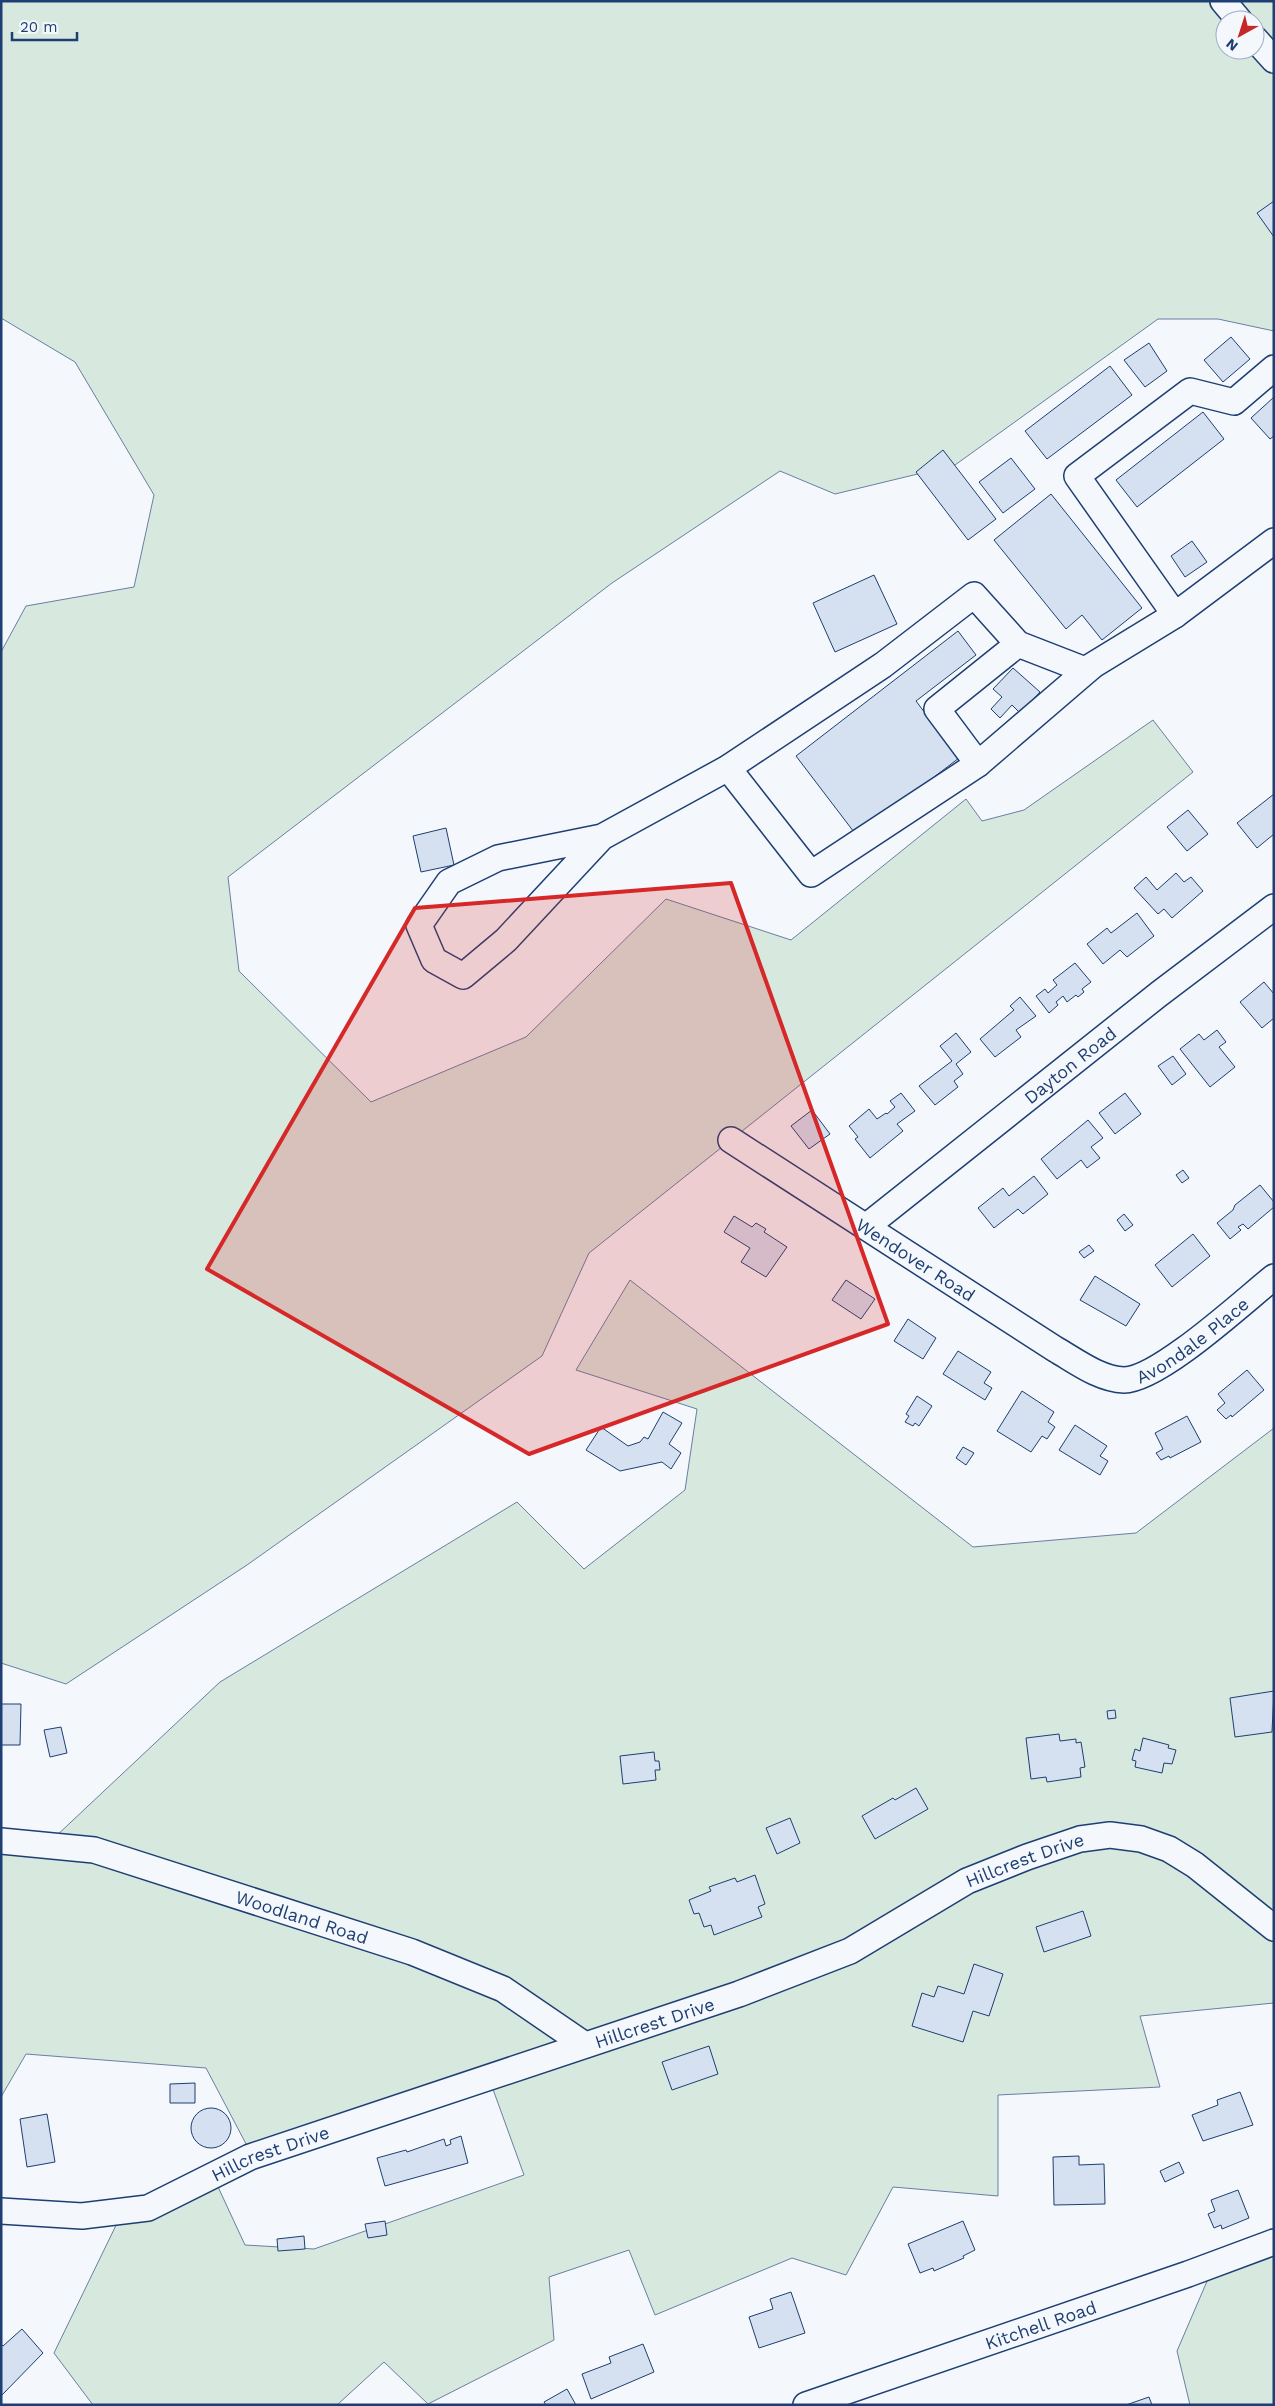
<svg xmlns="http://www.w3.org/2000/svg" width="1275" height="2406" font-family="'Work Sans',sans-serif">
<rect width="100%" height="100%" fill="#f4f7fb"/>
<g fill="#d7e8df" stroke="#687fa3" fill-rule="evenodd">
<path d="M1 1H1274V331L1218 319H1158L955 465 835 494 780 471 612 583 228 877 239 971 371 1102 526 1037 666 899 791 940 966 799 982 821 1024 810 1153 720 1193 772 589 1253 542 1356 247 1565 66 1684 1 1663V652L26 606 134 587 154 495 75 362 1 318ZM1225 20H1255V50H1225Z"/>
<path d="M630 1280 973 1547 1136 1533 1274 1428V2003L1140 2016 1160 2087 998 2095V2196L893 2187 846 2275 792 2258 655 2315 629 2250 549 2277 554 2340 428 2404 384 2362 337 2405H93L54 2353 121 2215 212 2174 245 2245 314 2249 524 2175 490 2081 254 2159 206 2068 26 2054 1 2097V1833L54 1838 220 1682 517 1502 584 1569 685 1490 697 1409 576 1370Z"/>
<path d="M1274 2242V2405H1190L1177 2351 1214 2265Z"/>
</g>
<g fill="#d5e0f0" stroke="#1d3f73">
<path d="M1274 201V237L1257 213Z"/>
<path d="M1231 337 1250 359 1223 382 1204 360Z"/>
<path d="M1149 343 1167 371 1145 387 1124 360Z"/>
<path d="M1110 366 1132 395 1047 459 1025 431Z"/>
<path d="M1274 397V436L1270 439 1251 418Z"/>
<path d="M1203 412 1224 439 1137 507 1116 480Z"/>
<path d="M943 450 996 519 968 540 916 472Z"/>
<path d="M1011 458 1035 489 1003 513 979 482Z"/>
<path d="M1051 494 1142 608 1102 640 1082 615 1066 629 994 540Z"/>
<path d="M1192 541 1207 562 1185 577 1171 556Z"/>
<path d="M874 575 897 624 835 652 813 603Z"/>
<path d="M958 631 976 655 916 701 959 758 857 836 796 756Z"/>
<path d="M1013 668 1040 692 1020 713 1012 705 1000 718 991 709 1002 697 993 689Z"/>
<path d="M1274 794V834L1257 848 1237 823Z"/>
<path d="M1188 810 1208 834 1187 851 1167 827Z"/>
<path d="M446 828 454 865 421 872 413 836Z"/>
<path d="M1176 873 1184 882 1191 877 1203 891 1172 918 1164 909 1158 914 1134 888 1146 877 1157 890Z"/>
<path d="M1137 913 1154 936 1127 957 1120 950 1103 964 1087 944 1107 928 1111 933Z"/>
<path d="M1075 963 1091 982 1082 989 1084 992 1078 997 1076 995 1067 1002 1063 996 1056 1002 1058 1005 1049 1013 1036 996 1045 989 1048 993 1057 985 1053 980Z"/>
<path d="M1264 982 1274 994V1018L1262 1028 1240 1002Z"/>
<path d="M1020 997 1036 1016 1016 1030 1021 1037 995 1057 980 1039 1014 1010 1010 1006Z"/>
<path d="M1217 1030 1226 1042 1219 1047 1235 1067 1210 1087 1180 1049 1199 1034 1204 1040Z"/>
<path d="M956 1033 971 1052 956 1064 963 1074 954 1081 958 1087 935 1105 919 1086 952 1061 940 1046Z"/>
<path d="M1173 1056 1186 1074 1172 1085 1158 1066Z"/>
<path d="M901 1093 915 1111 897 1124 903 1131 870 1158 855 1139 858 1137 849 1126 869 1109 877 1119 886 1113 887 1114 895 1107 890 1101Z"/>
<path d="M1125 1093 1141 1114 1115 1134 1099 1113Z"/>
<path d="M812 1110 830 1134 809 1149 791 1126Z"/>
<path d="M1088 1120 1103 1138 1091 1147 1100 1158 1087 1168 1081 1160 1057 1179 1041 1159Z"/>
<path d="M1183 1170 1189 1178 1182 1183 1176 1175Z"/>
<path d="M1034 1176 1048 1194 1023 1214 1018 1209 994 1228 978 1208 1003 1188 1009 1196Z"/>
<path d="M1260 1185 1274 1202V1207L1248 1229 1243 1224 1238 1227 1241 1230 1230 1239 1217 1223 1233 1210 1235 1205Z"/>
<path d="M1124 1214 1133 1225 1125 1231 1117 1220Z"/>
<path d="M734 1216 752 1227 756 1223 766 1229 764 1232 787 1247 766 1277 741 1262 750 1248 724 1232Z"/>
<path d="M1193 1234 1210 1256 1172 1287 1155 1265Z"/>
<path d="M1089 1245 1094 1251 1084 1258 1079 1252Z"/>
<path d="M1095 1276 1140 1304 1126 1326 1080 1300Z"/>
<path d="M846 1280 875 1299 861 1319 832 1300Z"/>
<path d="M908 1319 936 1338 923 1359 894 1341Z"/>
<path d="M958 1351 991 1372 984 1383 992 1388 985 1400 943 1374Z"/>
<path d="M1247 1370 1264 1390 1232 1417 1231 1415 1226 1419 1217 1410 1225 1403 1218 1394Z"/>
<path d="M1022 1391 1054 1412 1048 1422 1055 1427 1047 1439 1042 1436 1031 1452 997 1431Z"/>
<path d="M917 1396 932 1406 919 1426 915 1423 913 1426 905 1422 909 1416 906 1414Z"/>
<path d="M663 1412 682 1423 669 1444 681 1453 671 1469 662 1462 620 1471 586 1450 601 1427 628 1446 640 1442 644 1437 648 1439Z"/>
<path d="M1187 1416 1201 1442 1170 1458 1169 1456 1161 1460 1156 1453 1163 1449 1155 1433Z"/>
<path d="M1075 1425 1107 1446 1100 1456 1108 1461 1100 1475 1059 1450Z"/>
<path d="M963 1447 974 1453 966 1465 956 1458Z"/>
<path d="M1274 1691 1272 1732 1235 1737 1230 1698Z"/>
<path d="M1 1704H21L20 1745H1Z"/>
<path d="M1115 1710 1116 1718 1108 1719 1107 1711Z"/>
<path d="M61 1727 67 1753 50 1757 44 1730Z"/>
<path d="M1059 1734 1060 1741 1076 1739V1743L1081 1742 1085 1767 1080 1768 1081 1777 1047 1782 1046 1777 1031 1779 1026 1738Z"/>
<path d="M1143 1738 1169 1745 1168 1748 1176 1750 1172 1764 1164 1763 1162 1773 1135 1767 1136 1761 1132 1760 1135 1749 1140 1751Z"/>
<path d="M654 1752 655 1761H659L660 1770H655L656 1780 623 1784 620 1756Z"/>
<path d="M916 1788 928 1809 875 1839 862 1816 893 1798 895 1800Z"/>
<path d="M790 1818 800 1843 777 1854 766 1828Z"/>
<path d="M755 1875 765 1904 758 1907 762 1917 714 1935 711 1925 704 1927 699 1913 694 1914 689 1900 711 1891 709 1887 735 1878 737 1882Z"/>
<path d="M1083 1911 1091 1936 1044 1952 1036 1927Z"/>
<path d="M974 1964 1003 1974 989 2016 973 2011 963 2042 912 2026 922 1993 934 1997 938 1986 964 1994Z"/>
<path d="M709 2046 718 2074 672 2090 662 2062Z"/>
<path d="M195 2083V2103H170V2084Z"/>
<path d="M1240 2092 1253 2125 1203 2141 1192 2115 1218 2105 1217 2100Z"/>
<circle cx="211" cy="2128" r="20"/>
<path d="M47 2114 55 2162 27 2167 20 2119Z"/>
<path d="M461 2136 468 2163 385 2186 377 2158 406 2150 407 2152 444 2139 446 2146 451 2144 450 2140Z"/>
<path d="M1079 2156V2165L1104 2164 1105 2204 1054 2205 1053 2157Z"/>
<path d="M1179 2162 1184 2173 1165 2182 1160 2171Z"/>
<path d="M1238 2190 1249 2218 1222 2229 1221 2225 1214 2228 1208 2214 1215 2211 1211 2200Z"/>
<path d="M385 2221 387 2235 368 2238 365 2224Z"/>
<path d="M963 2221 975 2250 963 2256 964 2258 934 2271 933 2268 920 2273 908 2244Z"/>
<path d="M304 2236 305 2249 278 2251 277 2239Z"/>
<path d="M791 2292 805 2333 759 2348 749 2317 773 2309 770 2299Z"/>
<path d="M22 2329 43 2353 1 2396V2344L3 2346Z"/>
<path d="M643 2344 654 2372 591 2399 582 2374 611 2363 609 2357Z"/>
<path d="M567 2389 576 2405H546L544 2402Z"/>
<path d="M1149 2397 1152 2405H1126Z"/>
</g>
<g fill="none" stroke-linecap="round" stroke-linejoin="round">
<defs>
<g id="minor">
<path d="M1223 1 1239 20"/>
<path d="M1255 39 1274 60"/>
<path d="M1274 368 1234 402 1190 391 1077 476 1175 615 1274 541"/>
<path d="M1018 644 937 709 978 764 1091 667"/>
<path d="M728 768 811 874 978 764"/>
<path d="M602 837 506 940 463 976 434 960 419 925 449 882 498 858 602 837 728 768 883 665 974 595 1018 644 1085 670 1175 615"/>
<path id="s1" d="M731 1140 1055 1349C1076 1361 1099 1379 1124 1380 1159 1380 1245 1300 1274 1277"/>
<path id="s2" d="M867 1226 1159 994 1274 907"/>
<path id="s3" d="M1 1841 94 1850 412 1952 503 1989 585 2045"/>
<path id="s4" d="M1 2211 82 2216 148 2208 250 2157 739 1994 850 1951 967 1881 1027 1857 1080 1839 1110 1835 1141 1839 1169 1849 1195 1865 1274 1928"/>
<path id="s5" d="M806 2405 1188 2274 1274 2242"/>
</g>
</defs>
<use href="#minor" stroke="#1d3f73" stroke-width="28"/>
<use href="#minor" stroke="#f4f7fb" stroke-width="25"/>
</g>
<path fill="#d62828" fill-opacity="0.2" stroke="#d62828" stroke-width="4" stroke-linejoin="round" d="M731 883 888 1324 529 1454 207 1269 415 908Z"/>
<g text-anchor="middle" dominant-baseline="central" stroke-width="4" stroke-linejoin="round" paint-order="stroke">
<g font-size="18" fill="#1d3f73" stroke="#f4f7fb">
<text stroke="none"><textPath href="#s2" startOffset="259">Dayton Road</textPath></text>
<text stroke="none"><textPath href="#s1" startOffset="220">Wendover Road</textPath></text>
<text stroke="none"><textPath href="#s1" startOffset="542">Avondale Place</textPath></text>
<text stroke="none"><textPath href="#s4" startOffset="1094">Hillcrest Drive</textPath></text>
<text stroke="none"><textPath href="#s3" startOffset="312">Woodland Road</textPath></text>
<text stroke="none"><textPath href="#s4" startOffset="688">Hillcrest Drive</textPath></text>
<text stroke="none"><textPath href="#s4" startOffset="282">Hillcrest Drive</textPath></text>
<text stroke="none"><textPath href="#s5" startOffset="248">Kitchell Road</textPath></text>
</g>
</g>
<rect width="1275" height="2406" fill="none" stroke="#1d3f73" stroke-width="5"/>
<g transform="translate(1240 35) rotate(219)"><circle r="24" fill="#f4f7fb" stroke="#9eadc5"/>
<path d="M0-4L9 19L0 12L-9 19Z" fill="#c62828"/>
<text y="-8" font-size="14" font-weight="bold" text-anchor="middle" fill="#1d3f73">N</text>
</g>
<path d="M12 32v8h65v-8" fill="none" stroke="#1d3f73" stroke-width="2.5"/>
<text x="20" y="32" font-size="15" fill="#1d3f73" stroke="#f4f7fb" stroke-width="4" paint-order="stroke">20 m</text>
</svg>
